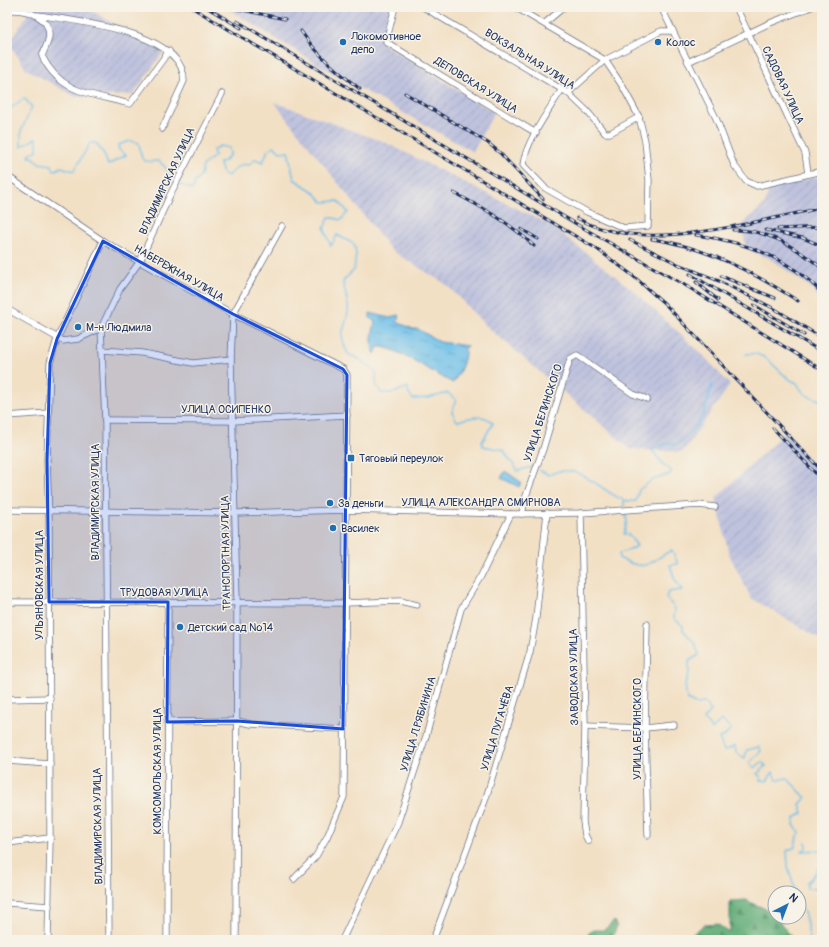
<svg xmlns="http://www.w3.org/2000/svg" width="829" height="947" font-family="Pangolin,sans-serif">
<defs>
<pattern id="industrial-furrows" width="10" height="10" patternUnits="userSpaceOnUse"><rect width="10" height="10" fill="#bfc2dd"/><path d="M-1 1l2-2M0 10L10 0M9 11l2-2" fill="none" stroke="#a4a7c0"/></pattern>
<pattern id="forest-firs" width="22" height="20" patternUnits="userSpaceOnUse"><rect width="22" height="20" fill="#60ac77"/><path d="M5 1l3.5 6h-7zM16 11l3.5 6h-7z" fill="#4e8c65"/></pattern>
<pattern id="water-ripples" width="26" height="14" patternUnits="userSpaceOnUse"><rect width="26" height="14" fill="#6dbfe9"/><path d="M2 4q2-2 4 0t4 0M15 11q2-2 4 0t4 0" fill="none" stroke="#599cc0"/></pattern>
</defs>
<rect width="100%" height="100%" fill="#f7f3e8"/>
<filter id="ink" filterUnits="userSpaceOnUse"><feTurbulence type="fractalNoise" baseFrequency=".025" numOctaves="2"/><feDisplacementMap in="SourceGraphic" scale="8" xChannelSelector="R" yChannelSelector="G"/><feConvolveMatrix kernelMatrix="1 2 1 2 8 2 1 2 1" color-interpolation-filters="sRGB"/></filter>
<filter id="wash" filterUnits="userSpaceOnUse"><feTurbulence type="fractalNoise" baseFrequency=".012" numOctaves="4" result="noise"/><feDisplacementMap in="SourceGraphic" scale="16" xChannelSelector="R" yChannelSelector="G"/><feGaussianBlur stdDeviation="0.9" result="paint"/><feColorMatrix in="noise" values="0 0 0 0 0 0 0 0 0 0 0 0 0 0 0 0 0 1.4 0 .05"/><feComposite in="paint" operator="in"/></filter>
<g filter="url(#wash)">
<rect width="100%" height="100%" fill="#f2e0c5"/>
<g fill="url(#industrial-furrows)">
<path d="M32 7H85L163 52 133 95 76 97 26 69 9 43Z"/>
<path d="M225 7H390L381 43 494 112 473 152 317 64Z"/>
<path d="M274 102 384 142 552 226 634 291 703 355 730 385 683 452 630 449 483 323 447 285 391 250Z"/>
<path d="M822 176V301L809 286 769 258 746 249 742 224 765 204 769 187Z"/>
<path d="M784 433 822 474V640L751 598 729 554 716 498Z"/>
</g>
<g fill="url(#forest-firs)" stroke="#3e6e6a">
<path d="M746 900 772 912 794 940H685L704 925 717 924 730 933V901Z"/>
<path d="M614 921 617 926 612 938 613 940H581L593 930H604Z"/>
</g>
<g fill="url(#water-ripples)" stroke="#4477a4">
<path d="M370 313 390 318 398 315 400 316 397 322 413 329H418L440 342 468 346 465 349C466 361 459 373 453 383 438 376 391 344 378 347L375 354C369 345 373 331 375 322L370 318Z"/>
<path d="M505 471 521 482 519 487 501 478Z"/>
</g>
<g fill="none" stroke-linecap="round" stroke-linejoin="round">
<g stroke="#6dbfe9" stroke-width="1.5">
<path d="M7 111 24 98 32 107 21 131V147L36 138 37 141V151L30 153 29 157H33L39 163 52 165 54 171 61 167 74 171 90 143H96L104 154 108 165 126 155 119 150 118 145 130 141 139 143C142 160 139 163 159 161L166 168 172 181"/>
<path d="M179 184 192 189 194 187V183L201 176 203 165 215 156 213 150 220 146 229 148 230 154 225 161 219 162 223 173 227 176C235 171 238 162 249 165L255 159 263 162 268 150 274 146 280 152 288 151 294 179 314 192 323 202 338 201 348 212 341 220 329 217 324 228 331 246 337 235 354 244 356 253 354 270 343 281C344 289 347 298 348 306 349 328 335 329 348 354L359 359 376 372V384L381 393H393L408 387V393L413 399 428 398 448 393 456 400 452 412 457 421C470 418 483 412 493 423L482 442 483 446 503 450 518 471 527 468H531"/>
<path d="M746 354C769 349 778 377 797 383 805 398 808 395 822 401"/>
<path d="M539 470 549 475C583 456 609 506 636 501L639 490 652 480 670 474 672 471 663 464 652 450 667 443 678 444C702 427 706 411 712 383"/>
<path d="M624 506V501"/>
<path d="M625 513 627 521 624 534 629 535 637 546 630 550 619 553V558C649 573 646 563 672 550L678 564 670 565 675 580 682 590 668 592 666 598 675 608 674 618 683 626V630L695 643 699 655 689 661V674L685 684 687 700 695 704 705 703 711 711 704 719 712 730 721 720 731 728 725 736 719 738 724 751 735 746 736 753 745 758 747 750 759 747 761 751 749 763 754 768 762 762 766 766 757 774 760 776 761 780 767 781 773 772 776 780 787 778 806 798 800 804 803 813 795 818 794 825 800 833 797 836 795 847 787 851 788 867 796 893"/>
<path d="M806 843V848L802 851 822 850"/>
<path d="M822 865C815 870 814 878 807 882V888L818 889 819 901H822"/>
<path d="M799 902 805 915 810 940"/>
</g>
</g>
</g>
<g filter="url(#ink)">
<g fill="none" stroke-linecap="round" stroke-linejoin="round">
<defs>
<g id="minor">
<path d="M395 7 386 42 536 133"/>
<path d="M423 7 568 93 587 111 605 133H610L639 117"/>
<path d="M515 7 605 60 623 87 639 117 645 141 649 180 648 226 624 228 587 212 545 188 523 165C526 141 549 110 562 89"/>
<path d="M661 7 716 118 734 165 746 181 757 186 822 171"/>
<path d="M736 7 805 153 808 173"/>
<path d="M12 10C27 10 49 16 49 35 49 42 44 50 42 56 61 95 94 94 130 104L169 51"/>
<path d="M38 15C74 21 185 31 184 81L162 129"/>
<path d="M545 23 564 7"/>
<path d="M688 62 770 23 811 7"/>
<path d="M568 93 605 60 661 31H673"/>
<path d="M7 176 103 241 233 314 343 369 347 375 344 797 327 837 316 856 294 879"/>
<path d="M7 309 63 341 78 339 101 328"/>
<path d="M102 350 142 353 193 363 231 359"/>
<path d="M7 416 49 413"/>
<path d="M105 420 233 421 347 415"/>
<path d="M7 510 236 513 345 510 511 514 581 513 699 505 715 507"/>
<path d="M581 513 585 726 583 821 585 835 588 841"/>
<path d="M522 514 526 496 543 449 570 359 577 355 633 394 647 399"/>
<path d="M7 602 345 603 400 601 417 605"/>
<path d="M647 624 645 728 648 835"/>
<path d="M7 699 50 698"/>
<path d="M167 722 237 721 250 724 343 729"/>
<path d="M585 726 645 728 674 725"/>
<path d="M7 761 50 764"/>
<path d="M7 843 50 838"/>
<path d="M7 903 49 906"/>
<path d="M48 940 50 838 49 519 47 460 50 363 57 339 103 241"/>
<path d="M109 940 105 420 101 328 120 289 140 261 170 195 222 94"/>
<path d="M167 940 168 602"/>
<path d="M236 940 237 601 231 359 233 314 282 226"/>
<path d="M342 940 398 822 426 736 461 609 481 576 511 514"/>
<path d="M433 940 486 798 530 652 536 618 547 513"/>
</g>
</defs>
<use href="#minor" stroke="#666d82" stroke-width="7"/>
<use href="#minor" stroke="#fff" stroke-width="5.5"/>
<defs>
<g id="rail">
<path d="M191 7 597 249 632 275 665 304 822 471"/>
<path d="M206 7 241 28"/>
<path d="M228 7 285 19"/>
<path d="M237 21 578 225 688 287 822 370"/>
<path d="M301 31C317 55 338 72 360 89"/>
<path d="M405 93 488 143 500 153 543 199"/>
<path d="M454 193C484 208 510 223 534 246"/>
<path d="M577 218C642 256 752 221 822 208"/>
<path d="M521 229 538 239"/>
<path d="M778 229 822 227"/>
<path d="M733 230C768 229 795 247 822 268"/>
<path d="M766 230 803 238 822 246"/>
<path d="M696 235C745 242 788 257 822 293"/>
<path d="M652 239C704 246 755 273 798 301"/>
<path d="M630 240 680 265 719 281 775 309 822 338"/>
<path d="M690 274 822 352"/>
<path d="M721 276 775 298"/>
<path d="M696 282 718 300"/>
<path d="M754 305 804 335"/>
<path d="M773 428 822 480"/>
</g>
</defs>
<use href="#rail" stroke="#1b2f5e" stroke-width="3"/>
<use href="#rail" stroke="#f7f3e8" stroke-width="1.5" stroke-dasharray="4.5" stroke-linecap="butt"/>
</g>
</g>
<path fill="#1d4ed8" fill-opacity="0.2" stroke="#1d4ed8" stroke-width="3" stroke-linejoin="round" d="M103 241 233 314 343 369 347 375 343 729 237 721 167 722 168 602H49L47 460 50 363 57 339Z"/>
<g fill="#1f6fb2" stroke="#f7f3e8" stroke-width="1.5">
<circle cx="343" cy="42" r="4"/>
<circle cx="658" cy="42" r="4"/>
<circle cx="78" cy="327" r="4"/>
<rect x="347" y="454" width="8" height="8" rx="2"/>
<circle cx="330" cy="503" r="4"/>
<circle cx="333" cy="528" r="4"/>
<circle cx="180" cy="627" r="4"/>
</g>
<g text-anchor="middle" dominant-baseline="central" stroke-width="3" stroke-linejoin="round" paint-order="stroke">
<g font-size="11" fill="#1b2f5e" stroke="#f7f3e8" text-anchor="start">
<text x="351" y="36">Локомотивное<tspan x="351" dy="13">депо</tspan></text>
<text x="666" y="42">Колос</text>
<text x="86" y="327">М-н Людмила</text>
<text x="359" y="458">Тяговый переулок</text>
<text x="338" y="503">За деньги</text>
<text x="341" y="528">Василек</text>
<text x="188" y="627">Детский сад №14</text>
</g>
<g font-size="11" fill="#1b2f5e" stroke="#f7f3e8">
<text transform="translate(530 59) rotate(32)">ВОКЗАЛЬНАЯ УЛИЦА</text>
<text transform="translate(476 85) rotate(32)">ДЕПОВСКАЯ УЛИЦА</text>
<text transform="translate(783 85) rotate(65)">САДОВАЯ УЛИЦА</text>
<text transform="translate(167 181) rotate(-65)">ВЛАДИМИРСКАЯ УЛИЦА</text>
<text transform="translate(179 273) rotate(30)">НАБЕРЕЖНАЯ УЛИЦА</text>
<text x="226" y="409">УЛИЦА ОСИПЕНКО</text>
<text transform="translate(543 413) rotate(-72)">УЛИЦА БЕЛИНСКОГО</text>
<text transform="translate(95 502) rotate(-90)">ВЛАДИМИРСКАЯ УЛИЦА</text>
<text x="481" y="502">УЛИЦА АЛЕКСАНДРА СМИРНОВА</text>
<text transform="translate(226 553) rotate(-91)">ТРАНСПОРТНАЯ УЛИЦА</text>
<text transform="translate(39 585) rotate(-90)">УЛЬЯНОВСКАЯ УЛИЦА</text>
<text x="164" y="592">ТРУДОВАЯ УЛИЦА</text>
<text transform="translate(574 677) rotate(-91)">ЗАВОДСКАЯ УЛИЦА</text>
<text transform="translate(418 724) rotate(-73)">УЛИЦА Л.РЯБИНИНА</text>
<text transform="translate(497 728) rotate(-73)">УЛИЦА ПУГАЧЁВА</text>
<text transform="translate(637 729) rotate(-90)">УЛИЦА БЕЛИНСКОГО</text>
<text transform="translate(157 771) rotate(-90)">КОМСОМОЛЬСКАЯ УЛИЦА</text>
<text transform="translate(98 826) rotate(-91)">ВЛАДИМИРСКАЯ УЛИЦА</text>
</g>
</g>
<rect width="829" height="947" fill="none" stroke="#f7f3e8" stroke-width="24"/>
<g transform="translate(787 905) rotate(42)"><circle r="19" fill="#f7f3e8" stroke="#9fa5b1"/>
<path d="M0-3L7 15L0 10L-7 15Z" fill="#1f6fb2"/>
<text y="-6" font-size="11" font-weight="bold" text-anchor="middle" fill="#1b2f5e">N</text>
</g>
</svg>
